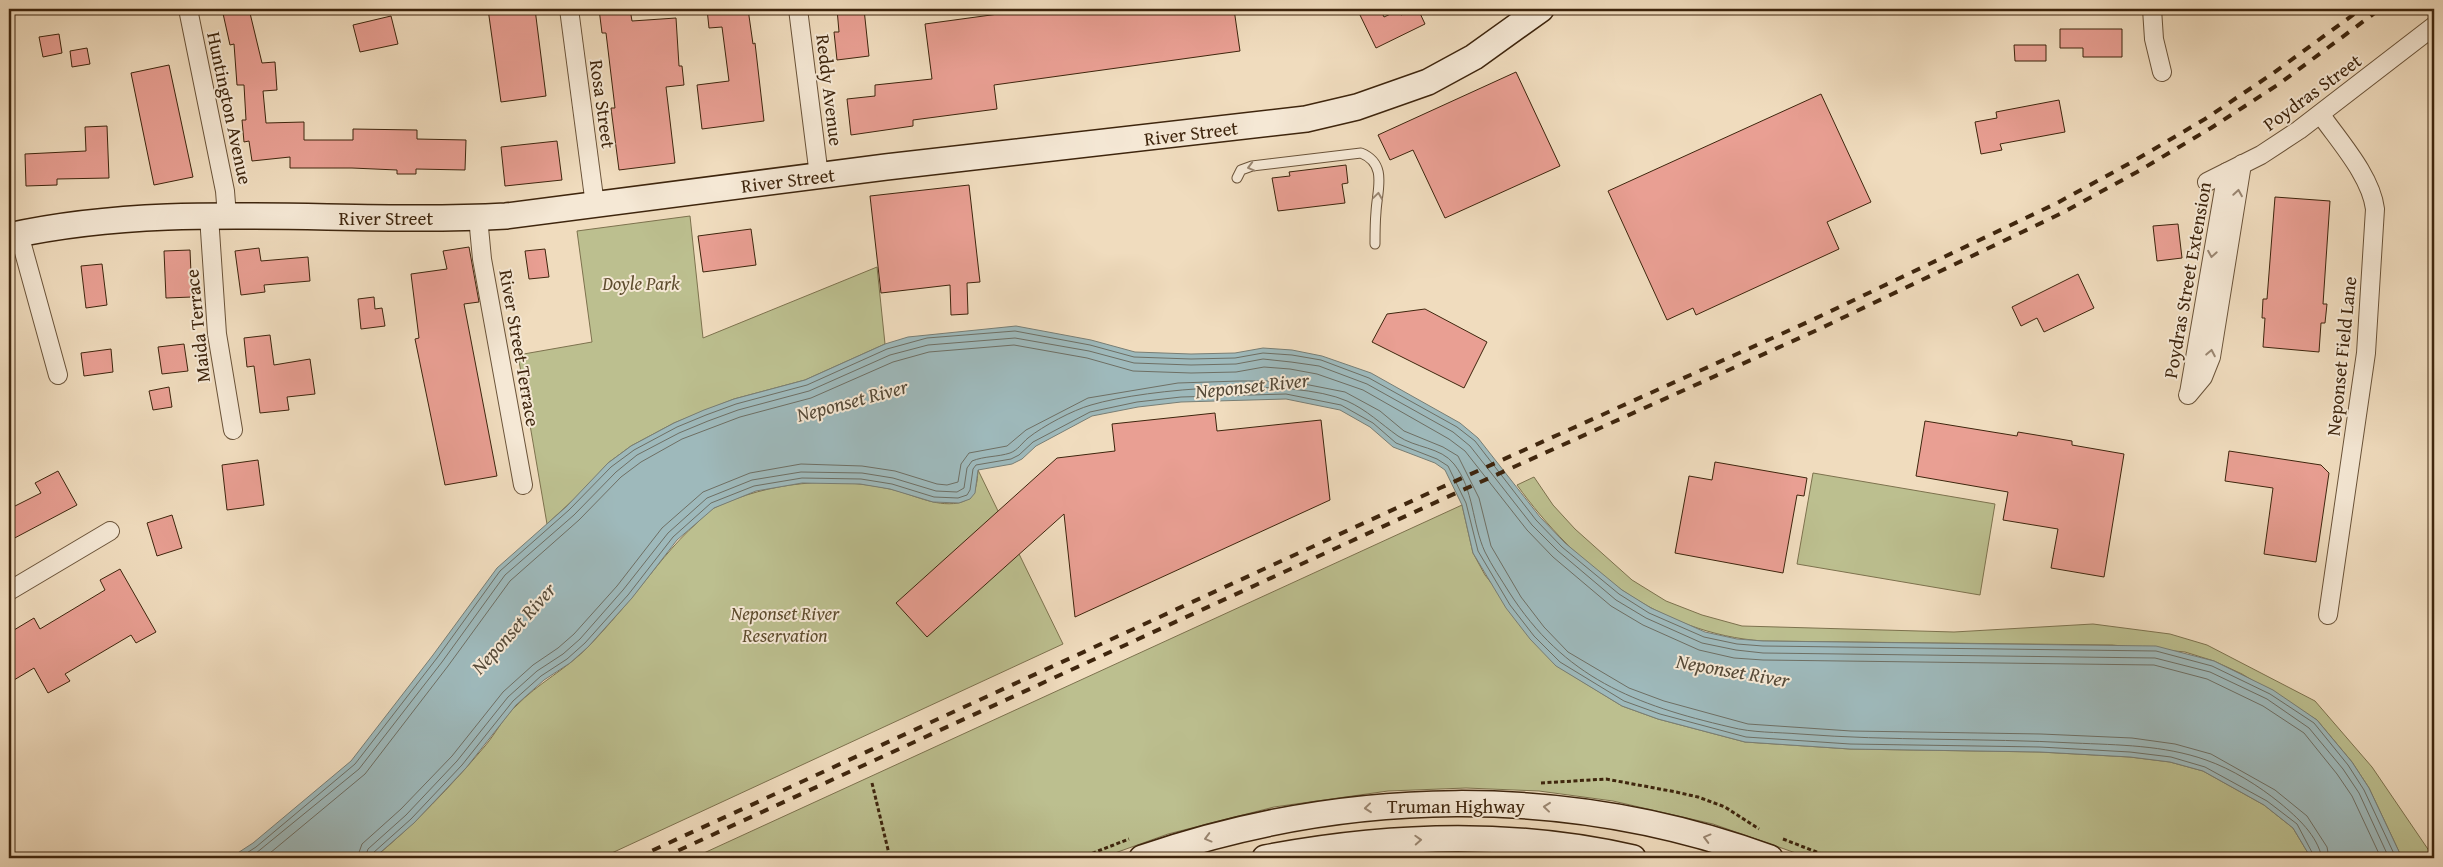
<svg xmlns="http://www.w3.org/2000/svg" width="2443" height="867" font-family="'Gentium Book Plus',serif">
<rect width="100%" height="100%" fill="#f0dcbe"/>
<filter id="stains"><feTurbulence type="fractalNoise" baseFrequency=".004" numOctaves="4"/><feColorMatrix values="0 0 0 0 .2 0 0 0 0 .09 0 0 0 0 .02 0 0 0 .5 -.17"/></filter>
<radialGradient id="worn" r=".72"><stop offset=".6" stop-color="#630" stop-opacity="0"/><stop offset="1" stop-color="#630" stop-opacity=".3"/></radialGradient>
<g fill="#bcbf8f" stroke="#7d724e">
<path d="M690 216 703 338 877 267 885 344 805 380 734 399 674 423 631 446 608 463 586 488 547 524 518 355 592 342 577 231Z"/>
<path d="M978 470 1063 644 601 858H374C414 825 451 786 485 746 496 733 503 718 516 706 538 683 567 669 589 646 604 630 619 613 633 596 654 570 673 544 698 522 703 517 709 510 716 507 769 482 832 476 890 489 913 494 934 507 958 503 976 499 977 485 978 470Z"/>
<path d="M1813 473 1995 504 1980 595 1797 564Z"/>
<path d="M1534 477 1553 505 1575 529 1632 580 1666 601 1702 615 1742 626 1954 632 2093 624 2170 634 2207 645 2315 701 2372 767 2434 858H2402L2369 788 2352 762 2317 720 2242 674 2214 661 2185 652 2112 645 1763 641C1660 634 1576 567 1517 485Z"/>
<path d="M1462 505 1473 553 1485 575 1557 666 1622 706 1658 719 1745 742 1850 749 2040 752 2130 757 2170 762 2203 771 2264 805 2293 828 2311 858H1810L1713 824 1613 801 1539 791 1466 788 1388 791 1274 807 1168 834 1101 858H693Z"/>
</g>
<path fill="#9eb9bb" stroke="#787e75" d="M1016 326 1091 340 1135 352 1191 354 1235 353 1263 348 1292 350 1322 356 1371 373 1460 423 1478 438 1540 517 1565 543 1622 590 1651 608 1705 632 1737 639 1763 641 2156 646 2214 661 2273 690 2317 720 2352 762 2369 788 2402 858H2311L2293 828 2264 805 2203 771 2170 762 2130 757 2040 752 1850 749 1745 742 1658 719 1622 706 1556 666 1530 639 1506 608 1473 553 1462 505 1445 470 1435 463 1393 447 1370 427 1340 410 1286 399 1181 402 1138 407 1092 416 1036 446 1022 459 1012 464 978 470 975 493 970 499 959 503 933 502 890 489 860 484 802 483 756 491 714 508 677 540 632 598 588 647 570 663 544 680 516 705 466 768 414 823 374 858H230L253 843 351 761 433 655 497 568 566 507 608 463 631 446 674 423 704 410 734 399 805 380 885 344 908 337Z"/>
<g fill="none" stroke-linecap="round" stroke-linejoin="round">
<g stroke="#6e6f64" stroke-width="1">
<path d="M239 858 256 847 355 764 437 658 500 571 569 510 611 467 634 450 677 427 706 415 736 404 807 385 887 349 927 338 1015 331 1090 345 1134 357 1191 359 1235 358 1263 353 1292 355 1321 360 1369 378 1457 427 1475 441 1536 520 1562 547 1619 594 1649 613 1704 637 1737 644 1763 646 2156 651 2212 666 2270 694 2314 723 2348 765 2364 790 2396 858"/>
<path d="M250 858 359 769 442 662 505 575 574 515 616 472 637 455 679 433 708 421 738 410 809 391 890 355 928 345 1015 338 1089 351 1134 363 1191 365 1236 364 1263 359 1291 362 1319 366 1367 384 1453 432 1470 446 1532 525 1558 551 1616 600 1646 618 1702 643 1736 650 1763 653 2155 658 2210 672 2267 699 2309 728 2343 769 2359 793 2389 858"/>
<path d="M264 858 365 774 448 666 510 581 579 520 621 477 641 462 682 439 740 417 811 398 893 362 929 352 1014 345 1087 358 1133 371 1191 373 1236 372 1264 367 1290 369 1317 374 1363 390 1449 439 1465 451 1527 530 1553 557 1611 606 1643 625 1699 650 1734 658 1763 660 2154 665 2207 679 2263 706 2304 733 2337 774 2352 796 2381 858"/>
<path d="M357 858 362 844 401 809 452 756 503 692 533 665 558 648 574 634 617 586 662 528 703 492 750 473 801 464 862 466 895 471 937 484 947 485 958 482 961 464 969 453 1007 446 1026 430 1088 398 1178 383 1239 381H1289L1345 392 1380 411 1404 431 1443 447 1458 456 1479 498 1491 546 1521 597 1544 627 1568 652 1629 688 1664 701 1748 724 1851 731 2041 734 2132 738 2175 744 2211 754 2275 790 2307 816 2327 847 2329 858"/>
<path d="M365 858 368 849 406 815 457 761 508 697 537 671 563 654 580 639 623 590 668 533 707 498 752 480 801 472 862 473 893 478 936 491 957 492 964 488 967 468 972 461C984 456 998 457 1010 453 1018 450 1022 443 1028 438 1043 426 1073 410 1091 405 1148 388 1293 377 1347 401 1367 410 1381 424 1398 436 1415 448 1441 447 1454 464 1474 489 1472 524 1485 552 1492 566 1501 579 1509 592 1564 678 1635 705 1730 727 1753 733 1776 732 1800 734 1891 741 1983 738 2074 743 2118 745 2164 745 2206 760 2232 769 2259 786 2280 803 2298 818 2317 835 2322 858"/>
<path d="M371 858 373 853 411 819 462 765 513 701 541 676 567 659 585 643 628 595 673 537 711 503 754 486 802 478 861 479 892 484 934 497 958 498 967 495 970 490 973 469 976 465 1011 459 1019 455 1033 442 1090 412 1137 402 1181 397 1286 394 1341 405 1373 423 1396 443 1437 459 1448 466 1466 503 1478 551 1510 605 1534 636 1560 662 1624 701 1660 714 1746 737 1850 744 2040 747 2130 752 2171 757 2205 767 2267 801 2297 824 2315 858"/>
</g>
</g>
<g fill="#e99f93" stroke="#3e250d">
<path d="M222 9H249L262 63 275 62 277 90 263 91 266 123 304 122V140H353V129L417 130V139L466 140 465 170 416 169V174H397V170L352 168H290V157L252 161 249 141 244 142 242 120H246L244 85H237L234 44 230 45Z"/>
<path d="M488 9H535L546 96 501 102Z"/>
<path d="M599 9H630L632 21 676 18 679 66H682L684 85 666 87 675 163 619 170 611 108H615L606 33H602Z"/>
<path d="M707 9H748L753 44 755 43 764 121 702 129 697 85 729 81 722 27 709 28Z"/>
<path d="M837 9H864L869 56 837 60 834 32H839Z"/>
<path d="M1035 9H1234L1240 51 994 85 997 109 913 120V126L851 135 847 99 875 96V85L932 79 925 24Z"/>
<path d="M1368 9H1380L1384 17 1399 10 1401 15 1418 9 1425 24 1376 48 1359 13Z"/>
<path d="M391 16 398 44 360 52 353 25Z"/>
<path d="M2060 29H2122V57H2083V48H2060Z"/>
<path d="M59 34 62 53 43 57 39 37Z"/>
<path d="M2014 45H2046V61H2015Z"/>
<path d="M87 48 90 64 72 67 70 51Z"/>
<path d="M169 65 193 177 154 185 131 73Z"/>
<path d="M1516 72 1560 166 1445 218 1413 150 1390 160 1378 135Z"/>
<path d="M1821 94 1871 202 1827 222 1839 249 1696 315 1693 308 1667 320 1608 191Z"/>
<path d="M2059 100 2065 132 2000 144 2002 150 1981 154 1975 122 1997 118 1996 112Z"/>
<path d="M107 126 109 178 57 179V185L26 186 25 154 86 151 85 127Z"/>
<path d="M557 141 562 180 505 186 501 147Z"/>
<path d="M1346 165 1348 183 1342 184 1345 203 1278 211 1272 178 1290 176 1289 172Z"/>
<path d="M969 185 980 282 967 283 968 314 951 315 950 285 881 293 870 196Z"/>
<path d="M2275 197 2330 201 2323 304H2327L2325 323H2321L2319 352 2263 347 2265 318H2262L2263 299H2267Z"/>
<path d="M2178 224 2182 258 2157 261 2153 226Z"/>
<path d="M751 229 756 265 703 272 698 236Z"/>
<path d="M469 247 479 302 464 304 497 476 445 485 415 339 419 338 411 274 447 269 443 251Z"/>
<path d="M259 248 261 261 308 257 310 281 264 285 265 292 241 295 235 251Z"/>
<path d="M545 249 549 277 529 279 525 251Z"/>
<path d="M190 250 192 297 166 298 164 251Z"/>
<path d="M102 264 107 305 86 308 81 266Z"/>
<path d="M2078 274 2094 308 2044 332 2037 318 2021 326 2012 307Z"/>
<path d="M374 297 375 309 382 308 385 326 361 329 358 299Z"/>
<path d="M1425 309 1487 342 1464 388 1372 342 1387 314Z"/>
<path d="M270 335 274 365 310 359 315 394 287 397 289 410 260 413 254 366 247 367 244 338Z"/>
<path d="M184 344 188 371 162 374 158 347Z"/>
<path d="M111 349 113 372 84 376 81 353Z"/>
<path d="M169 387 172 407 153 410 149 391Z"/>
<path d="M1215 413 1217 431 1321 420 1330 500 1075 617 1064 514 927 637 896 603 1057 458 1115 451 1112 424Z"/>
<path d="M1925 421 2017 436 2018 432 2072 441V445L2124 454 2104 577 2051 568 2058 529 2003 520 2008 492 1916 476Z"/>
<path d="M2229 451 2321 465 2329 473 2316 562 2264 554 2273 488 2225 481Z"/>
<path d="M258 460 264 505 227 510 222 465Z"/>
<path d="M1715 462 1807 478 1804 496 1797 495 1783 573 1675 553 1689 476 1712 480Z"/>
<path d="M58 471 77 505 9 541V509L41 493 35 483Z"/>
<path d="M172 515 182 548 157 556 147 523Z"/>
<path d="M120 569 156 632 136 643 131 635 65 674 70 681 48 693 34 668 9 683V633L34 618 40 629 105 590 100 580Z"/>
</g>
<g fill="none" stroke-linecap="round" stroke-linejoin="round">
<defs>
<path id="lane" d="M1237 178 1241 170 1252 166 1361 153C1388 164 1377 190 1376 212 1375 223 1375 234 1375 244"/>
<g id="street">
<path d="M188 9 225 191 227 216"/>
<path d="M569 9 595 205"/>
<path d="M798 9 819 176"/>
<path d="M2152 9 2154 39 2162 72"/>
<path d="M2321 115C2339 141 2371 176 2375 209L2366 353 2328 615"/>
<path d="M2207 182 2261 155 2299 130 2434 26"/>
<path d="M209 216 217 334 233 430"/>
<path d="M478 217 482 259 523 485"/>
<path d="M19 234 58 375"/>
<path d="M2189 393 2227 172"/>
<path d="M2188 395 2203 377 2211 357 2242 164"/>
<path d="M9 591 110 531"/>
</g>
<g id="secondary">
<path d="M9 236C172 200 340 225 506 216L886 167 1306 119 1357 107 1428 82 1474 57 1541 9"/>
<path d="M1142 858C1346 788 1566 783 1770 858"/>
<path d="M1265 858C1386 835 1512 830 1633 858"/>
</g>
</defs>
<use href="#lane" stroke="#6a5339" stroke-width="11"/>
<use href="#street" stroke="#6a5339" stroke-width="20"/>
<use href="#secondary" stroke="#3e250d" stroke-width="28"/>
<g stroke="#3e250d" stroke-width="3" stroke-dasharray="4 2.5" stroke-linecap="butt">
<path d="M872 783 890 858"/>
<path d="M1541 783 1606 779 1676 792 1698 797 1725 807 1759 829"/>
<path d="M1783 839 1832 858"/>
<path d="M1080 858 1129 839"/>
</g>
<use href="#lane" stroke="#f5e8d5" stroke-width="9"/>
<use href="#street" stroke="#f5e8d5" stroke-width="18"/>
<use href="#secondary" stroke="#f5e8d5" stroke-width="25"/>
<g stroke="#3e250d" stroke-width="4" stroke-dasharray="9 9" stroke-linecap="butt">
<path d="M636 858 1440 488 1810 321 2057 203 2132 162 2205 119 2272 74 2361 9"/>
<path d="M662 858 1445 498 1815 331 2062 213 2137 172 2211 128 2279 84 2380 9"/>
</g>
</g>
<defs><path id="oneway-chevron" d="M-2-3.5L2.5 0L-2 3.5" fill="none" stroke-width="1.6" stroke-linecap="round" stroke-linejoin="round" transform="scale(1.25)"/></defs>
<g stroke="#9a8671">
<use href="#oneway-chevron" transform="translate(1251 167) rotate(165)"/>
<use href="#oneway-chevron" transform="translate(2238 193) rotate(-81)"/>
<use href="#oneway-chevron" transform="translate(1378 196) rotate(-82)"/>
<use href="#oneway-chevron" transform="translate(2212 254) rotate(100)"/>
<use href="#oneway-chevron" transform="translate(2211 353) rotate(-79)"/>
<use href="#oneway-chevron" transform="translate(1547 807) rotate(-174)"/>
<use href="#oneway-chevron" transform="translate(1368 808) rotate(174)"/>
<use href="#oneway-chevron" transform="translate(1208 838) rotate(165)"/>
<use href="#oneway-chevron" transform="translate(1707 838) rotate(-165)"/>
<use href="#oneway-chevron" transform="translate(1418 840) rotate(-3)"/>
</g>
<g text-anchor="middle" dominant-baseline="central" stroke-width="4" stroke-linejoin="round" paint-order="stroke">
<g font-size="19" fill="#3e250d" stroke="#f5e8d5">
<text transform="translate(830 90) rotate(83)">Reddy Avenue</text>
<text transform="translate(2312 92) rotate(-36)">Poydras Street</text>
<text transform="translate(603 104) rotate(82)">Rosa Street</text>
<text transform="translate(230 108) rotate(78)">Huntington Avenue</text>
<text transform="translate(1191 133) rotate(-7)">River Street</text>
<text transform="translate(788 180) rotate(-7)">River Street</text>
<text x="386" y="218">River Street</text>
<text transform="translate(2187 280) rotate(-80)">Poydras Street Extension</text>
<text transform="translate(197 326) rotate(-96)">Maida Terrace</text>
<text transform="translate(520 348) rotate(80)">River Street Terrace</text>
<text transform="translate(2341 356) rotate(-84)">Neponset Field Lane</text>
<text x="1456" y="806">Truman Highway</text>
</g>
<g font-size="19" font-style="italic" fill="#5e4c2e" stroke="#f5e8d5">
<text x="641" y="283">Doyle Park</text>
<text x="785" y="613">Neponset River<tspan x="785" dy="22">Reservation</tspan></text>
</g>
<g font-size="20" font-style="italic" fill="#564a38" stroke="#f5e8d5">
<text transform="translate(1252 385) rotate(-6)">Neponset River</text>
<text transform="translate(852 400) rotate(-15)">Neponset River</text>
<text transform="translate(513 628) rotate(-48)">Neponset River</text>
<text transform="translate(1733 670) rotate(10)">Neponset River</text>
</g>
</g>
<rect width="2443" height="867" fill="none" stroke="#f0dcbe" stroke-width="30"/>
<rect x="10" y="10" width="2423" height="847" fill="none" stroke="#3e250d" stroke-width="2.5"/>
<rect x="15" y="15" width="2413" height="837" fill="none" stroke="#3e250d"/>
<rect width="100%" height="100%" filter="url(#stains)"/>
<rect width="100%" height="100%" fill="url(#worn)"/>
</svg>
